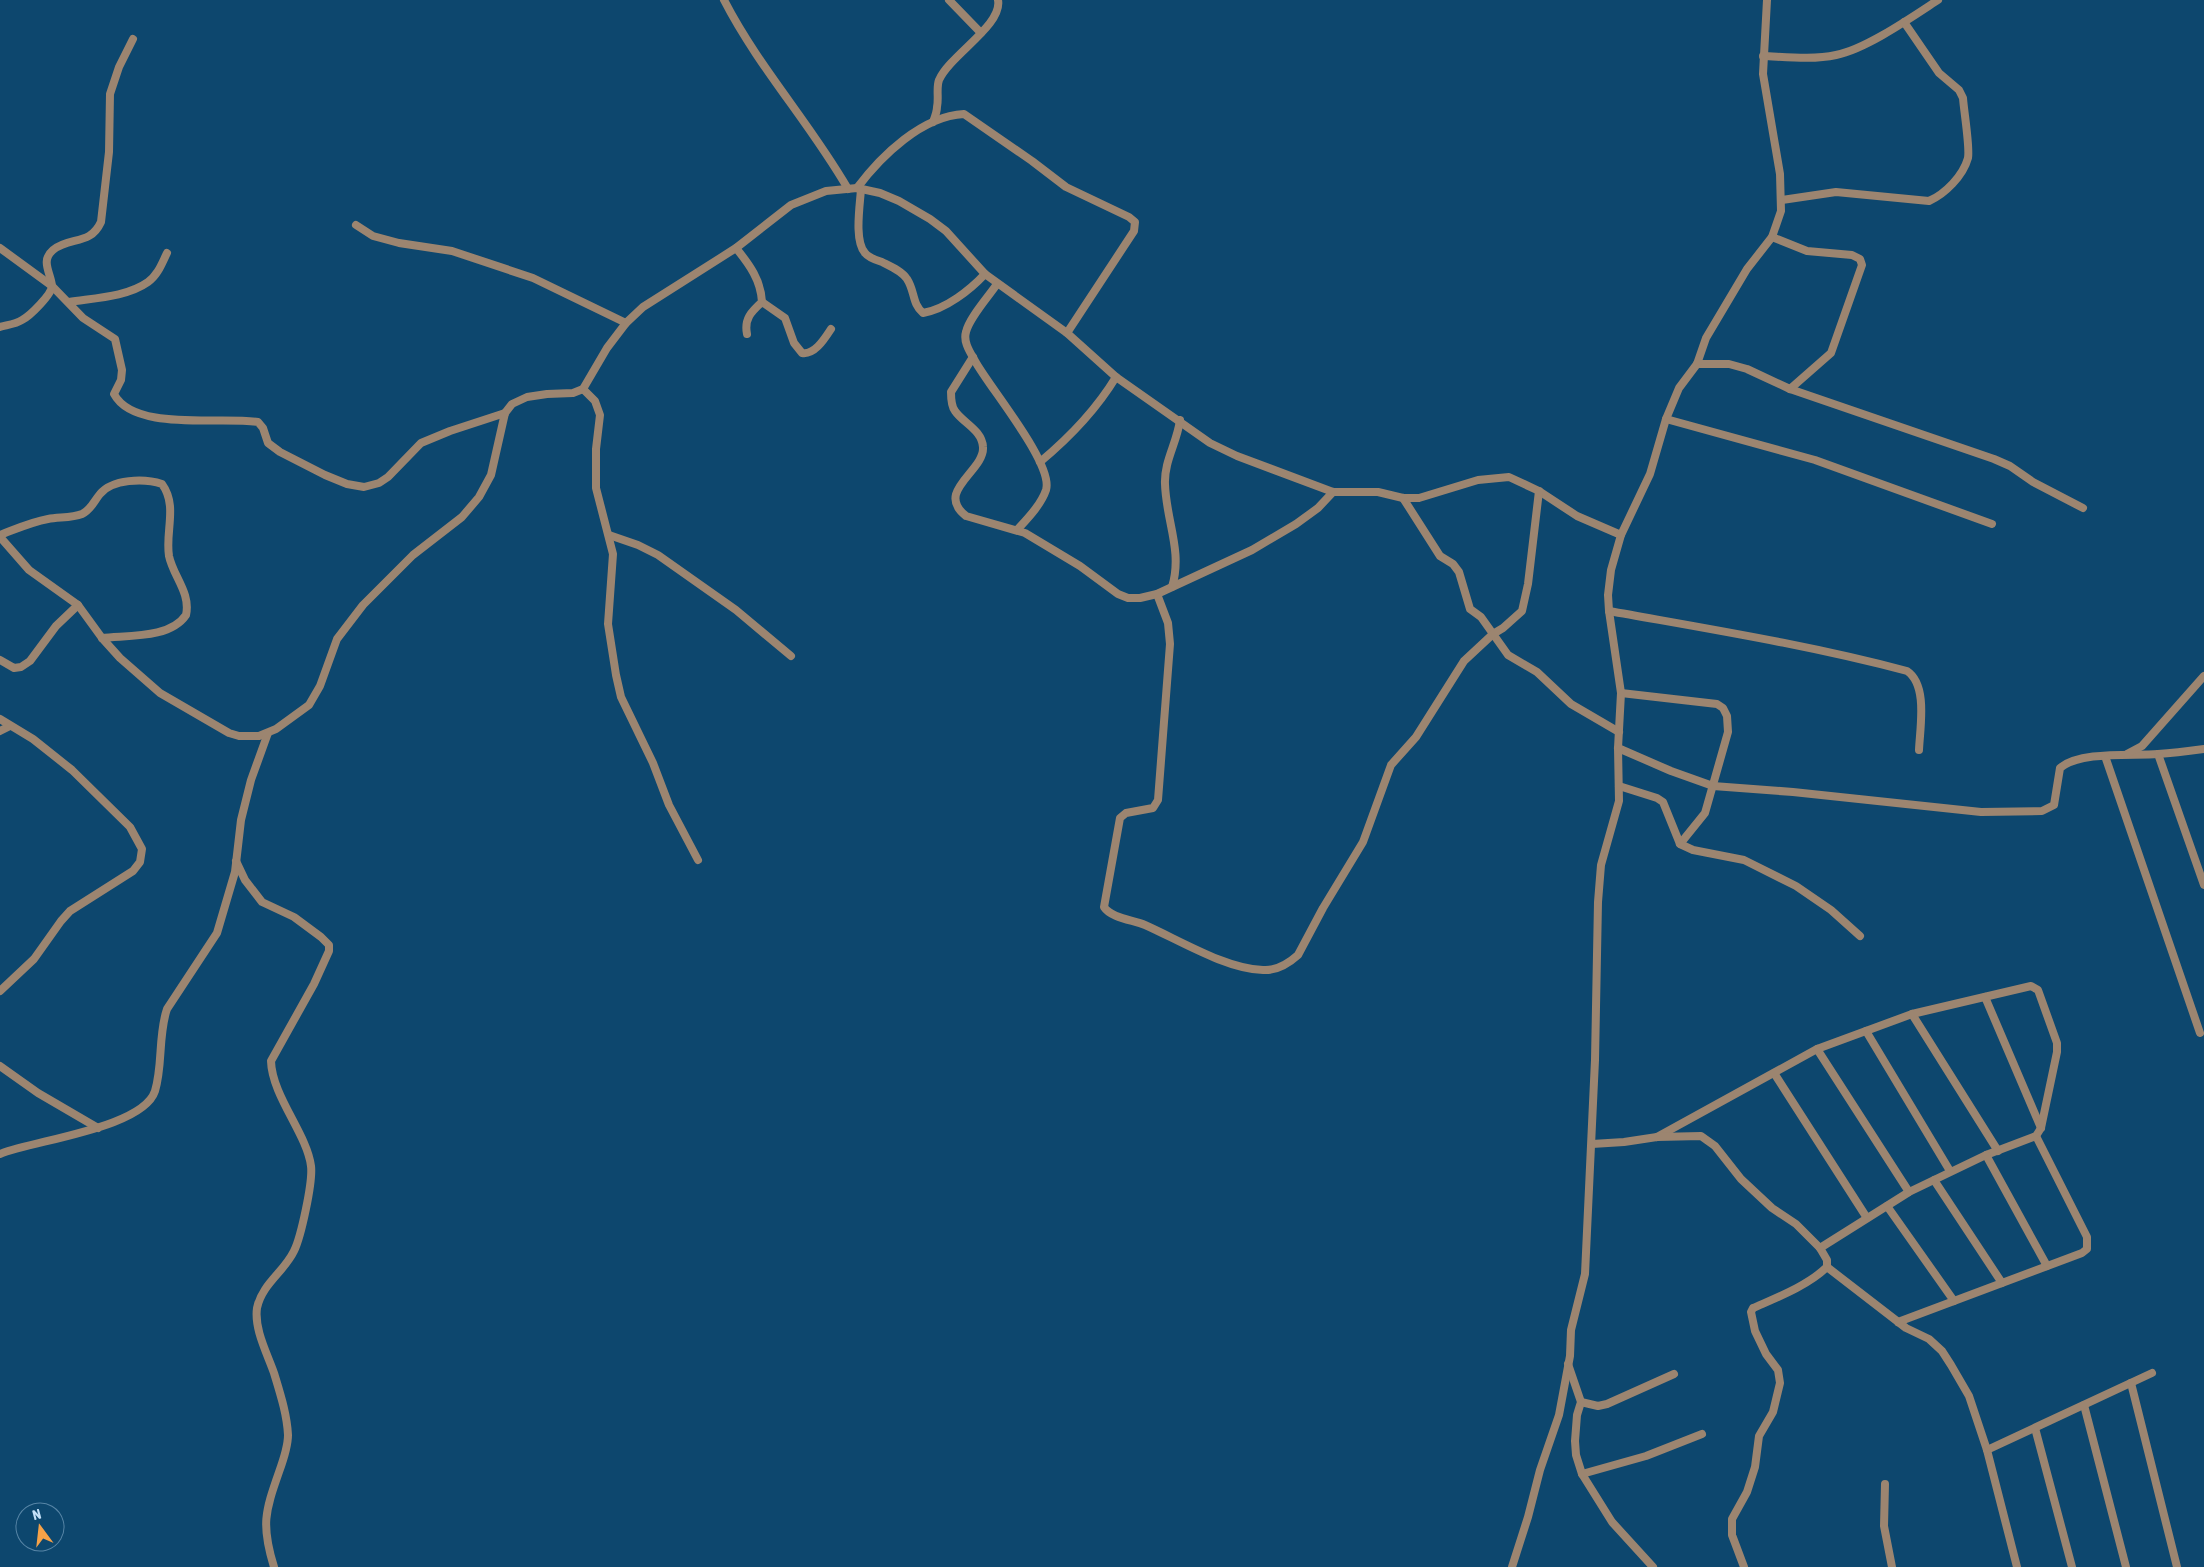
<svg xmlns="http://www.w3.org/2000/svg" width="2204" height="1567" font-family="'Asap Condensed',sans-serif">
<rect width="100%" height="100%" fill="#0d476e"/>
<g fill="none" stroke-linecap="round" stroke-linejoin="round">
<g stroke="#9c8570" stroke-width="8">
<path d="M724 0C759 68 810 123 848 189"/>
<path d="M949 0 981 33"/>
<path d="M1763 56C1787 57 1813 60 1836 55 1866 49 1912 17 1938 0"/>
<path d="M933 122C935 117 937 112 937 107 939 98 936 88 939 80 950 55 1003 25 998 0"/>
<path d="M857 188C881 156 922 116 964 114L1032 161 1066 187 1129 217 1135 222 1134 231 1067 333"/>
<path d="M861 189C860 205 854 241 865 253 869 258 876 260 882 262 890 266 902 271 907 279 915 291 912 304 923 313 946 309 970 290 985 274"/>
<path d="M1782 200 1836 192 1929 201C1945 194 1963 176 1968 158 1970 147 1964 112 1963 98L1959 90 1939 73 1904 22"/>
<path d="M356 225 373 236 399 243 452 251 533 278 626 323"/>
<path d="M1772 237 1807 251 1852 255 1860 259 1862 265 1831 353 1790 389"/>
<path d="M0 248 52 286 83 318 115 339 122 370 121 380 114 394C134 432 221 416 258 422L263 428 268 443 280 452 325 475 347 484 364 487 379 483 388 477 421 443 450 431 505 413"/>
<path d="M736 248C749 264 761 280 762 302 751 312 744 319 747 334"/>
<path d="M997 284C989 296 969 318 966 332 963 342 970 352 975 361 989 387 1054 464 1046 490 1041 505 1027 519 1017 530"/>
<path d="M69 302C94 298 127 297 148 282 158 275 162 263 167 253"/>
<path d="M762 302 785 318 794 343 802 353C815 355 825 338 831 329"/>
<path d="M0 327C7 325 16 324 22 320 30 316 52 294 52 286 51 273 40 261 53 250 70 236 90 246 101 222L109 152 110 94 119 67 133 39"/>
<path d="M973 357 951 392C951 398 951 406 955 411 963 423 982 430 983 447 985 471 934 491 966 516L1025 533 1080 566 1118 594 1128 598H1140L1157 594 1252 550 1296 524 1318 508 1333 492"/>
<path d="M1697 364H1729L1747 369 1790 389 1994 459 2010 466 2033 482 2083 508"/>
<path d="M583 389 595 401 600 415 596 449V488L613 554 608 624 616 675 621 697 653 763 669 805 698 860"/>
<path d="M1666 419 1815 460 1992 524"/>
<path d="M1040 462C1070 437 1096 410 1116 377"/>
<path d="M1403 498 1440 556 1453 564 1459 572 1470 609 1481 617 1508 655 1537 672 1571 704 1619 732"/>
<path d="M0 535C16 529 31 522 48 519 59 517 72 518 82 514 91 510 94 501 100 494 112 479 144 478 162 484 178 506 165 531 169 556 173 576 191 593 186 615 170 639 127 635 102 638"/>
<path d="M609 535 638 545 658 555 736 610 791 656"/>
<path d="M0 537 29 570 78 605 102 638 120 658 160 693 229 733 239 736H259L276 729 309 705 320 686 337 639 363 605 413 555 462 517 479 497 491 475 505 413 512 404 527 397 547 394 573 393 583 389 607 348 626 323 643 307 736 248 791 205 826 191 857 188 880 193 899 201 930 219 946 231 985 274 1067 333 1116 377 1210 443 1237 456 1333 492H1378L1403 498H1419L1478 480 1509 477 1539 491 1577 516 1621 535"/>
<path d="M1172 587C1183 551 1166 521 1165 484 1164 461 1177 443 1180 420"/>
<path d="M1157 594 1168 623 1170 644 1158 800 1153 808 1126 813 1120 818 1104 907C1111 918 1133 920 1145 925 1179 940 1226 969 1263 970 1276 971 1288 964 1298 955L1323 908 1363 842 1391 765 1416 737 1464 661 1493 634 1503 628 1522 611 1528 584 1539 491"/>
<path d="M1609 611C1709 629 1809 645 1907 671 1928 685 1920 727 1919 750"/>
<path d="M0 660 14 668 21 667 30 661 56 626 78 605"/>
<path d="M1621 693 1717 704 1723 708 1727 716 1728 732 1705 813 1680 844"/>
<path d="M0 719 33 739 72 770 130 827 142 849 140 862 133 871 70 911 61 921 34 959 0 991"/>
<path d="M0 731 10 726"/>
<path d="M1618 748 1671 771 1713 786 1793 792 1981 812 2042 811 2054 805 2060 768C2080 751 2131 756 2158 754 2173 753 2189 751 2204 749"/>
<path d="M2127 754 2142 746 2204 676"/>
<path d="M2158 754 2204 885"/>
<path d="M2105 756 2200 1033"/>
<path d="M1619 786 1657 798 1663 802 1680 844 1693 850 1744 860 1796 886 1831 910 1860 936"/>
<path d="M236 861 245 880 262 902 294 917 321 937 329 945V951L314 984 271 1061C272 1096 307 1134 311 1166 313 1182 301 1237 294 1251 284 1272 262 1284 257 1308 254 1329 267 1353 274 1373 280 1393 287 1414 288 1435 288 1447 283 1461 279 1472 265 1512 261 1525 274 1567"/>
<path d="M1985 997 2041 1128"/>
<path d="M1912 1014 1998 1151"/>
<path d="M1866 1031 1950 1171"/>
<path d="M1817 1049 1909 1192"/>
<path d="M0 1066 38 1093 98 1128"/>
<path d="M1774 1073 1867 1218"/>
<path d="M1657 1137 1817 1049 1912 1014 2031 986 2038 990 2057 1043V1052L2041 1128 2036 1136 1986 1155 1909 1192 1820 1248"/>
<path d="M1592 1144 1624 1142 1657 1137 1701 1136 1715 1146 1741 1179 1772 1208 1796 1224 1820 1248 1827 1260V1267C1807 1286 1778 1297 1753 1308L1751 1312 1755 1331 1766 1354 1778 1370 1780 1383 1773 1412 1759 1436 1755 1467 1747 1492 1732 1519V1535L1744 1567"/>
<path d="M0 1154C35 1140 143 1128 155 1091 163 1065 158 1035 167 1009L217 933 235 872 241 820 251 780 268 733"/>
<path d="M1986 1155 2047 1266"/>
<path d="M1934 1180 2002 1283"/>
<path d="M1887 1206 1954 1301"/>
<path d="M1827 1267 1906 1328 1929 1339 1942 1351 1951 1365 1969 1396 1987 1450 2017 1567"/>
<path d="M1898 1322 2082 1253 2087 1249V1237L2036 1136"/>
<path d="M1568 1364 1581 1402 1577 1415 1575 1441 1576 1455 1582 1474 1612 1522 1653 1567"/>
<path d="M2131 1383 2177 1567"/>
<path d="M1581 1402 1598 1406 1607 1404 1674 1374"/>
<path d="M2084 1405 2126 1567"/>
<path d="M2035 1428 2072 1567"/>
<path d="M1987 1450 2152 1373"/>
<path d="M1582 1474 1646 1456 1702 1434"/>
<path d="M1885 1484 1884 1526 1892 1567"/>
<path d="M1512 1567 1528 1517 1540 1470 1559 1415 1570 1356 1571 1330 1585 1274 1595 1060 1598 902 1601 865 1619 801 1618 748 1621 693 1609 611 1608 595 1611 570 1621 535 1650 474 1666 419 1679 388 1697 364 1706 338 1747 269 1772 237 1781 211 1780 174 1763 74 1767 0"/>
</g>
</g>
<g transform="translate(40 1527) rotate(345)"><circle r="24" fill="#0d476e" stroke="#5785a6"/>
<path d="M0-4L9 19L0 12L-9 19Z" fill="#f6a248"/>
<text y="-8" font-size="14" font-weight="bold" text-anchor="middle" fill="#c5e1f9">N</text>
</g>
</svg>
